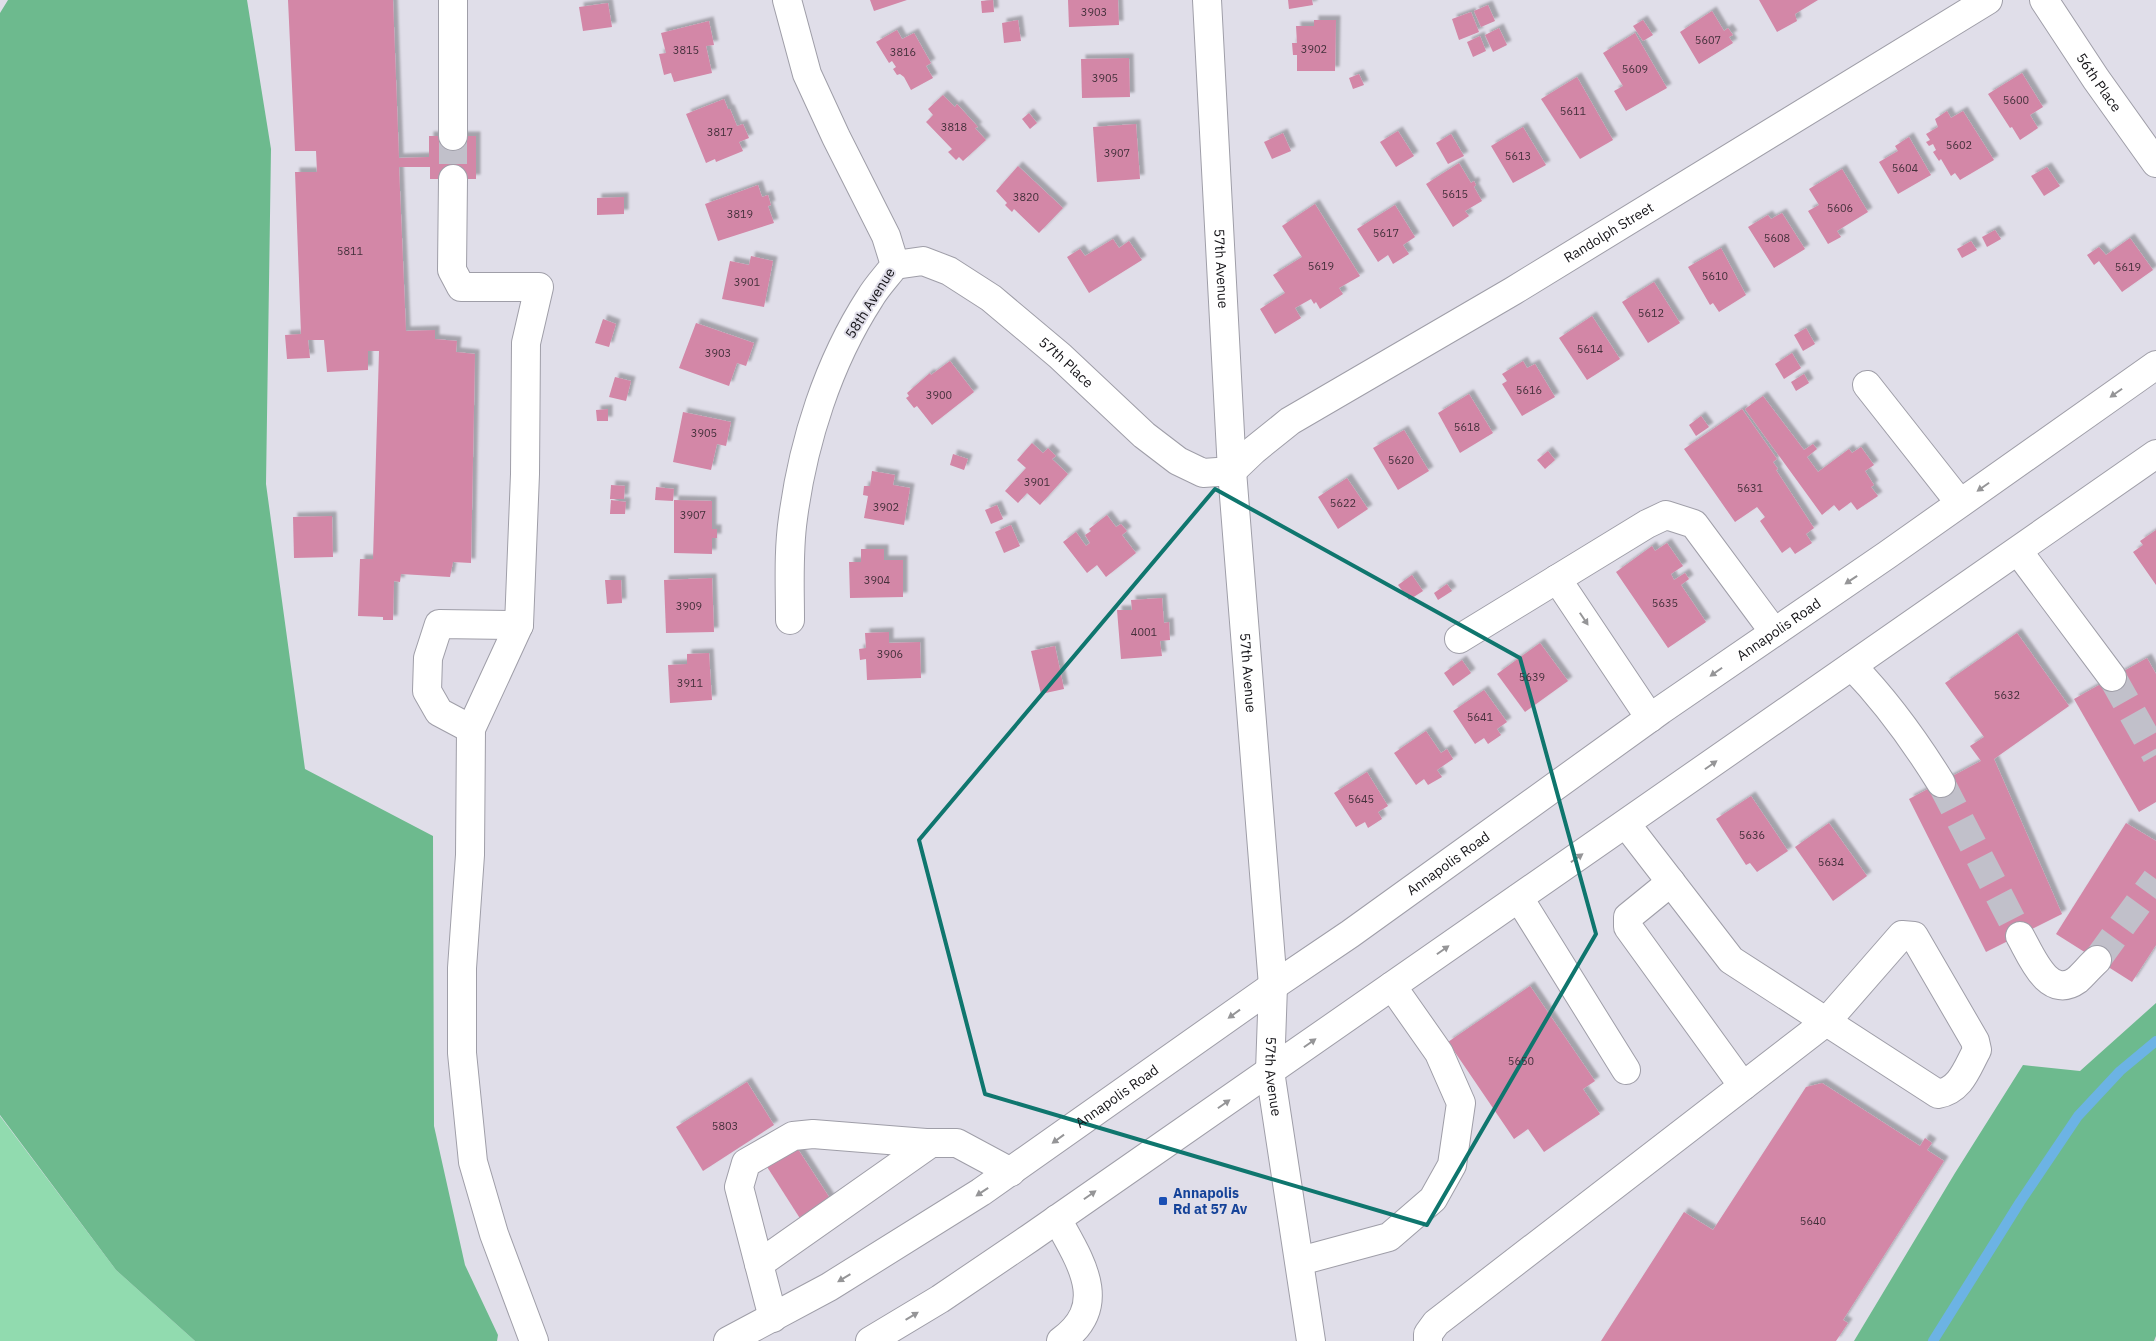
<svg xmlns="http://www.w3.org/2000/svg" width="2156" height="1341" font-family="'IBM Plex Sans',sans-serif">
<defs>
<filter id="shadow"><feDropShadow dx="4.5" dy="-4.5" stdDeviation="1" flood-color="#0004"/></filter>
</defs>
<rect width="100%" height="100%" fill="#e0dee9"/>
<path fill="#91dbaf" d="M0 1116 116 1270 195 1341H0Z"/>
<g fill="#6dba8e">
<path d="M8 0H247L271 149 266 484 305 769 433 836 434 1126 465 1265 498 1335 497 1341H195L116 1270 0 1115V13Z"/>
<path d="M2156 1003V1336L2154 1341H1854L1955 1173 2023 1065 2080 1071Z"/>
</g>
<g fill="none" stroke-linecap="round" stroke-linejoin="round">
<path stroke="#6cb3e4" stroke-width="10" d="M1933 1341 2020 1202 2078 1116 2120 1071 2156 1041"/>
</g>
<g fill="#d387a7" filter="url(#shadow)">
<path d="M288 0H393L399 158 429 157V136H476V179H430V167H399L406 331 435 330V339L457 341 456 352 475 354 471 563 453 562 450 577 401 574 400 582 394 581 393 620H383V617L358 616 360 559H373L379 351H368V370L327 372 324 340H308L310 358 287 359 285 335 301 334 295 172H317L316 151H295Z"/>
<path d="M870 0H907L874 11Z"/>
<path d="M993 0 994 12 982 13 981 1Z"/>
<path d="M1068 0H1118L1119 25 1069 27Z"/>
<path d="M1288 0H1312L1313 5 1289 9Z"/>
<path d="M1759 0H1818L1795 14 1797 21 1777 32Z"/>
<path d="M608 3 612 27 583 31 579 7Z"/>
<path d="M1488 5 1495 21 1481 27 1474 11Z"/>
<path d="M1712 11 1724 31 1728 28 1733 35 1729 37 1733 43 1699 64 1680 32Z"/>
<path d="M1471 12 1479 32 1459 40 1452 19Z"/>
<path d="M1018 20 1021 41 1004 43 1002 23Z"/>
<path d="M1314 20H1336L1335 71H1297V55H1293L1292 43H1297L1296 26H1314Z"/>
<path d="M1643 20 1653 35 1643 41 1633 26Z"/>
<path d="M709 21 714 45 706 46 712 73 674 82 671 73 664 75 659 54 666 53 661 33Z"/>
<path d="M1499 28 1507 45 1493 52 1485 35Z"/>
<path d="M897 30 902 39 914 33 931 63 926 66 933 78 911 90 904 77 900 74 897 75 893 69 896 67 892 61 889 63 876 42Z"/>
<path d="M1635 33 1667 88 1626 111 1614 91 1623 86 1603 53Z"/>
<path d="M1480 36 1486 51 1473 57 1467 42Z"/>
<path d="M1129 58 1130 97 1082 98 1081 59Z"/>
<path d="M2022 73 2043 107 2030 115 2038 128 2020 140 2012 127 2010 128 1988 94Z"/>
<path d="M1359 74 1364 85 1353 89 1349 78Z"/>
<path d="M1577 77 1613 140 1580 159 1541 99Z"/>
<path d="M943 95 955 107 957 104 978 127 975 128 986 140 963 161 959 157 956 160 948 152 952 149 926 122 933 115 928 109Z"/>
<path d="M724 99 728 109H730L737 126 743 124 749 138 739 142 743 151 716 162 715 159 706 163 686 114Z"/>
<path d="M1947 111 1951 118 1963 111 1994 160 1960 180 1955 173 1951 176 1941 159 1939 161 1933 152 1936 150 1933 144 1929 146 1926 142 1930 140 1926 134 1938 127 1935 119Z"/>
<path d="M1029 113 1037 123 1030 129 1022 119Z"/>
<path d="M1136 124 1140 179 1097 182 1093 127Z"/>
<path d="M1523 127 1546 165 1513 183 1491 146Z"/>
<path d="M1398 131 1414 156 1396 167 1380 142Z"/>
<path d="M1283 133 1291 151 1272 159 1264 142Z"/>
<path d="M1451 134 1464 156 1448 164 1436 143Z"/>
<path d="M1909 137 1931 175 1898 194 1879 162 1898 151 1895 146Z"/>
<path d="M1459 163 1471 183 1474 181 1476 185 1474 187 1482 201 1465 211 1469 216 1453 227 1426 184Z"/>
<path d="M1018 166 1063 208 1039 233 1014 209 1012 212 1005 205 1007 203 996 191Z"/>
<path d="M2047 167 2060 186 2044 196 2031 176Z"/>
<path d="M1842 169 1868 212 1837 231 1841 237 1828 244 1808 211 1819 205 1809 189Z"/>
<path d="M758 185 762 197 768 195 771 205 768 206 774 223 718 241 705 204Z"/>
<path d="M624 197V214L597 215V198Z"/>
<path d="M1315 204 1360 276 1339 288 1343 294 1320 309 1316 302 1314 304 1311 299 1295 308 1301 318 1275 334 1260 309 1285 293 1273 275 1302 257 1282 226Z"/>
<path d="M1395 205 1415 237 1403 245 1409 254 1393 264 1388 255 1378 262 1357 229Z"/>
<path d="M1782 213 1805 249 1774 268 1748 227 1768 215 1771 219Z"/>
<path d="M1995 230 2001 239 1987 247 1982 237Z"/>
<path d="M2130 238 2153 270 2122 292 2099 261 2094 265 2087 255 2099 247 2106 255Z"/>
<path d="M1113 239 1119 248 1129 241 1142 260 1089 293 1067 257 1080 249 1085 256Z"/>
<path d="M1971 241 1977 250 1962 258 1957 249Z"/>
<path d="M1721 248 1746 295 1719 312 1713 303 1710 305 1688 267Z"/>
<path d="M751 256 773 261 764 307 722 299 730 261 749 265Z"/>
<path d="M1654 282 1680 323 1648 343 1622 302Z"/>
<path d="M1592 316 1620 359 1587 380 1559 338Z"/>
<path d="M603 319 616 324 609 347 595 343Z"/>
<path d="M696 323 754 343 746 366 737 363 729 386 679 368Z"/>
<path d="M1806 328 1815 344 1803 351 1794 335Z"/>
<path d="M1792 353 1801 368 1784 379 1775 364Z"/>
<path d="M950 361 974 392 932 425 917 406 914 408 906 398 909 396 907 393 930 373 931 375Z"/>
<path d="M1523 361 1527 368 1535 364 1555 397 1522 416 1502 384 1507 381 1502 374Z"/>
<path d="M1804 374 1809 383 1796 391 1791 382Z"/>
<path d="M615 377 631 381 626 401 609 397Z"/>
<path d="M1469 394 1493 433 1460 453 1438 413Z"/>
<path d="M1763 396 1804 450 1813 444 1817 449 1807 457 1818 472 1849 449 1852 453 1861 447 1874 465 1865 471 1874 485 1871 487 1878 496 1857 510 1851 502 1839 511 1834 505 1822 515 1745 409Z"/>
<path d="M608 409V421H597L596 410Z"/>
<path d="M1742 409 1777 459 1773 462 1778 469 1776 470 1814 528 1806 534 1812 543 1795 554 1790 547 1782 553 1760 521 1765 517 1757 507 1735 522 1684 449Z"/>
<path d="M683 412 731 422 726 446 717 444 711 470 673 462Z"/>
<path d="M1701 416 1709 427 1696 436 1689 425Z"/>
<path d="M1404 430 1429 471 1398 490 1373 448Z"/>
<path d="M1032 443 1043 453 1048 448 1056 456 1052 459 1068 474 1040 505 1027 493 1018 503 1005 491 1026 468 1017 460Z"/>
<path d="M1548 451 1555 460 1545 469 1537 460Z"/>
<path d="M953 454 968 459 964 470 950 465Z"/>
<path d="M872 471 895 475 893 485 910 488 904 525 864 518 868 496 863 495 864 486H870Z"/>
<path d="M1347 478 1368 509 1338 529 1318 497Z"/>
<path d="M611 485 625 486 624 499H610Z"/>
<path d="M656 487 674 489 673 501 655 500Z"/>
<path d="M611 500 626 502 625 514H610Z"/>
<path d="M674 500 712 501V529H717V538H712V554L674 553Z"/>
<path d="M997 505 1003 519 991 524 985 510Z"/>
<path d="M1107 515 1116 527 1121 524 1127 531 1122 535 1136 553 1106 577 1097 565 1087 573 1063 542 1076 532 1086 546 1090 543 1085 535 1091 531 1089 529Z"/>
<path d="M332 516 333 557 294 558 293 517Z"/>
<path d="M1011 525 1020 546 1004 553 995 532Z"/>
<path d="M2156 530V585L2133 552 2143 545 2140 541Z"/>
<path d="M1667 543 1683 566 1671 574 1674 580 1685 573 1689 579 1681 585 1706 622 1668 648 1616 572 1652 546 1655 551Z"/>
<path d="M861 549H884V560H903V597L850 598 849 562H861Z"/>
<path d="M1412 575 1423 591 1409 600 1398 585Z"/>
<path d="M712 578 714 632 666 633 664 580Z"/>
<path d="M605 580H621L622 603 607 604Z"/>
<path d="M1447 584 1452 591 1438 600 1434 593Z"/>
<path d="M1162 598 1164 623 1169 622 1170 640 1160 641 1162 656 1121 659 1117 610H1132L1131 600Z"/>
<path d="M889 632V643L920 642 921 678 867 680 866 659 860 660 859 649 866 648 865 633Z"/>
<path d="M2017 633 2069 706 1994 759 2062 914 1986 952 1909 799 1981 761 1970 746 1984 737 1945 683Z"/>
<path d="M1540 643 1568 681 1525 712 1497 674Z"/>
<path d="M1055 646 1064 689 1041 694 1031 651Z"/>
<path d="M709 653 712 700 670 703 668 665 687 664V654Z"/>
<path d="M2147 658 2156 674V802L2139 812 2074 699Z"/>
<path d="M1462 660 1471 673 1453 686 1444 673Z"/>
<path d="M1484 690 1507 722 1497 729 1501 735 1488 744 1484 738 1475 744 1453 711Z"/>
<path d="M1426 731 1441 753 1447 749 1453 759 1437 770 1442 777 1428 785 1424 779 1416 785 1394 753Z"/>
<path d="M1367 772 1388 806 1378 812 1382 819 1368 828 1365 822 1356 827 1334 793Z"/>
<path d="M1751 796 1788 851 1757 872 1750 863 1746 865 1716 819Z"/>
<path d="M1829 823 1867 876 1833 901 1795 847Z"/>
<path d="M2126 823 2156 841V945L2132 982 2056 934Z"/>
<path d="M1530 986 1595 1081 1583 1089 1600 1114 1544 1152 1528 1129 1514 1139 1448 1042Z"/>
<path d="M747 1082 774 1125 703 1171 676 1127Z"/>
<path d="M1822 1083 1920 1146 1925 1138 1932 1143 1927 1150 1944 1161 1843 1320 1848 1323 1836 1341H1601L1684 1212 1713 1230 1806 1087Z"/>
<path d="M792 1140 831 1200 801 1220 762 1159Z"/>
</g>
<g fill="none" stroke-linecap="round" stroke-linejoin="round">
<g stroke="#c1c0ca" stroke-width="28" stroke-dasharray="28 14" stroke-linecap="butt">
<path d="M453 136V179"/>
<path d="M2112 677 2156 755"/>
<path d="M1941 783 2020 936"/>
<path d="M2097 960 2156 879"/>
</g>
<defs>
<g id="minor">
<path d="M453 0V136"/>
<path d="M787 0 807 74 836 137 886 236 895 265C887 276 877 286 870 298 828 363 803 442 793 518 788 552 790 586 790 620"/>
<path id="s1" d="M1207 0 1232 471 1273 986 1270 1071 1311 1341"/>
<path id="s2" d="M2044 0 2096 79 2156 163"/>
<path d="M453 179 452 270 461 287H539L526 343 525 474 519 625 471 729 470 855 462 968V1053L473 1162 494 1234 534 1341"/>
<path id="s3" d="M895 265 923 261 949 271 991 298 1060 356 1144 435 1178 461 1203 473 1232 471 1254 450 1290 421 1513 291 1988 0"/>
<path d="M1867 385 1960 503"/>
<path d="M2018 551 2112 677"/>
<path d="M1557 579 1650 718"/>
<path d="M1459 639 1647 524 1666 515 1694 524 1774 632"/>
<path d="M1852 666C1887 702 1915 741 1941 783"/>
<path d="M471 729 439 712 427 691 428 658 439 624 519 625"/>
<path d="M1671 882 1628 917V927L1743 1086"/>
<path d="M1519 898 1626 1070"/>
<path d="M2020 936C2031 955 2048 1001 2077 980 2084 974 2090 966 2097 960"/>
<path d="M1057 1219C1080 1261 1111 1305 1061 1341"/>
<path d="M1300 1261 1389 1237 1433 1199 1452 1165 1461 1103 1439 1053 1392 986"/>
<path d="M759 1264 931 1143"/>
<path d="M773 1318 739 1187 746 1163 793 1136 813 1134 926 1143H957L1011 1172"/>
<path d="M1428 1341V1334L1436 1323 1826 1022 1902 935 1914 936 1975 1041 1977 1050C1967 1068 1961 1090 1938 1094L1731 960 1626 824"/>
</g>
<g id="major">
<path id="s4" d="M728 1341 829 1287 981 1192 1273 986 1350 934 1661 710 1887 555 2156 365"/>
<path d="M870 1341 940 1299 1030 1238 2156 454"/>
</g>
</defs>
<use href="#minor" stroke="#9f9ea8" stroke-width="30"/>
<use href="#major" stroke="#9f9ea8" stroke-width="30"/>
<use href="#minor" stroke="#fff" stroke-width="28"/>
<use href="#major" stroke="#fff" stroke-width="28"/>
</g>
<defs><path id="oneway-solid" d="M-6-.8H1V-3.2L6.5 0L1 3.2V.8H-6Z" transform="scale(1.25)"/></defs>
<g fill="#959597">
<use href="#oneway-solid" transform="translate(2116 393) rotate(145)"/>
<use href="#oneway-solid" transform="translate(1983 487) rotate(145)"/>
<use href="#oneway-solid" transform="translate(1851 580) rotate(146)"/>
<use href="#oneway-solid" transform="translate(1584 619) rotate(56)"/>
<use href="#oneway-solid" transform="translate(1716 672) rotate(145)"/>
<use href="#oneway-solid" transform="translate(1711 765) rotate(-35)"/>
<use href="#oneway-solid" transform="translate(1577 858) rotate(-35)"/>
<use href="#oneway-solid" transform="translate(1443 950) rotate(-35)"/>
<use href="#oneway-solid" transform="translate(1234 1014) rotate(144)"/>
<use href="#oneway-solid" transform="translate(1310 1043) rotate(-35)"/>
<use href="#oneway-solid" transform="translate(1224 1104) rotate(-35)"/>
<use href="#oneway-solid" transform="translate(1058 1139) rotate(144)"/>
<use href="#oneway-solid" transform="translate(982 1192) rotate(146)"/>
<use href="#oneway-solid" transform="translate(1090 1195) rotate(-35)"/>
<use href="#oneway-solid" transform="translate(844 1278) rotate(149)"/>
<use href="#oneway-solid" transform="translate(912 1316) rotate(-31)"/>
</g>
<path fill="none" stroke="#0f766e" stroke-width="4" stroke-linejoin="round" d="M1215 489 1520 658 1596 934 1427 1225 985 1094 919 840Z"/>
<rect fill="#1a4fb4" stroke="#e0dee9" stroke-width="2" x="1158" y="1196" width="10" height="10" rx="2.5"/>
<g text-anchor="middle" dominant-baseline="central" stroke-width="4" stroke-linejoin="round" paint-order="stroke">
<g font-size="11" fill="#44303b">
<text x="1094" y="12">3903</text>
<text x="1708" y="40">5607</text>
<text x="1314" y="49">3902</text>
<text x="686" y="50">3815</text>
<text x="903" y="52">3816</text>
<text x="1635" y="69">5609</text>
<text x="1105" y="78">3905</text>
<text x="2016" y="100">5600</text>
<text x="1573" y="111">5611</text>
<text x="954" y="127">3818</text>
<text x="720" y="132">3817</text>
<text x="1959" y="145">5602</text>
<text x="1117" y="153">3907</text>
<text x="1518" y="156">5613</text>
<text x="1905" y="168">5604</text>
<text x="1455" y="194">5615</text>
<text x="1026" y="197">3820</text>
<text x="1840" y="208">5606</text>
<text x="740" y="214">3819</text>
<text x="1386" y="233">5617</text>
<text x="1777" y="238">5608</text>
<text x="350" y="251">5811</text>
<text x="1321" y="266">5619</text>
<text x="2128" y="267">5619</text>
<text x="1715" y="276">5610</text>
<text x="747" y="282">3901</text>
<text x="1651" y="313">5612</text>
<text x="1590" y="349">5614</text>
<text x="718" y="353">3903</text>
<text x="1529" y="390">5616</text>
<text x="939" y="395">3900</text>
<text x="1467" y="427">5618</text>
<text x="704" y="433">3905</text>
<text x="1401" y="460">5620</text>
<text x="1037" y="482">3901</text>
<text x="1750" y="488">5631</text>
<text x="1343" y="503">5622</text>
<text x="886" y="507">3902</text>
<text x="693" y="515">3907</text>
<text x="877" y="580">3904</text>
<text x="1665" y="603">5635</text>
<text x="689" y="606">3909</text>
<text x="1144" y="632">4001</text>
<text x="890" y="654">3906</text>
<text x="1532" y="677">5639</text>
<text x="690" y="683">3911</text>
<text x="2007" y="695">5632</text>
<text x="1480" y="717">5641</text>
<text x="1361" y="799">5645</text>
<text x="1752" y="835">5636</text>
<text x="1831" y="862">5634</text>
<text x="1521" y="1061">5650</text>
<text x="725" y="1126">5803</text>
<text x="1813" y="1221">5640</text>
</g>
<g font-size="14" fill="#141317" stroke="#e0dee9">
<text stroke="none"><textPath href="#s2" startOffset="99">56th Place</textPath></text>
<text stroke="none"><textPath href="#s3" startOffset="858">Randolph Street</textPath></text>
<text stroke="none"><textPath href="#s1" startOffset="269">57th Avenue</textPath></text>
<text transform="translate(870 303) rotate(-58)">58th Avenue</text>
<text stroke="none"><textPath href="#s3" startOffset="205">57th Place</textPath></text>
<text stroke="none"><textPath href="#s4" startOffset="1270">Annapolis Road</textPath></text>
<text stroke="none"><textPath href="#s1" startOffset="674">57th Avenue</textPath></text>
<text stroke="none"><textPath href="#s4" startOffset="865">Annapolis Road</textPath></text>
<text stroke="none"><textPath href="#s1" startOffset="1079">57th Avenue</textPath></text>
<text stroke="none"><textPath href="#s4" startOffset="460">Annapolis Road</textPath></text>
</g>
<g font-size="14" font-weight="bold" fill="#164399" stroke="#e0dee9" text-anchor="start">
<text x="1173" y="1193">Annapolis<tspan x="1173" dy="16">Rd at 57 Av</tspan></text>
</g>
</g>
</svg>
